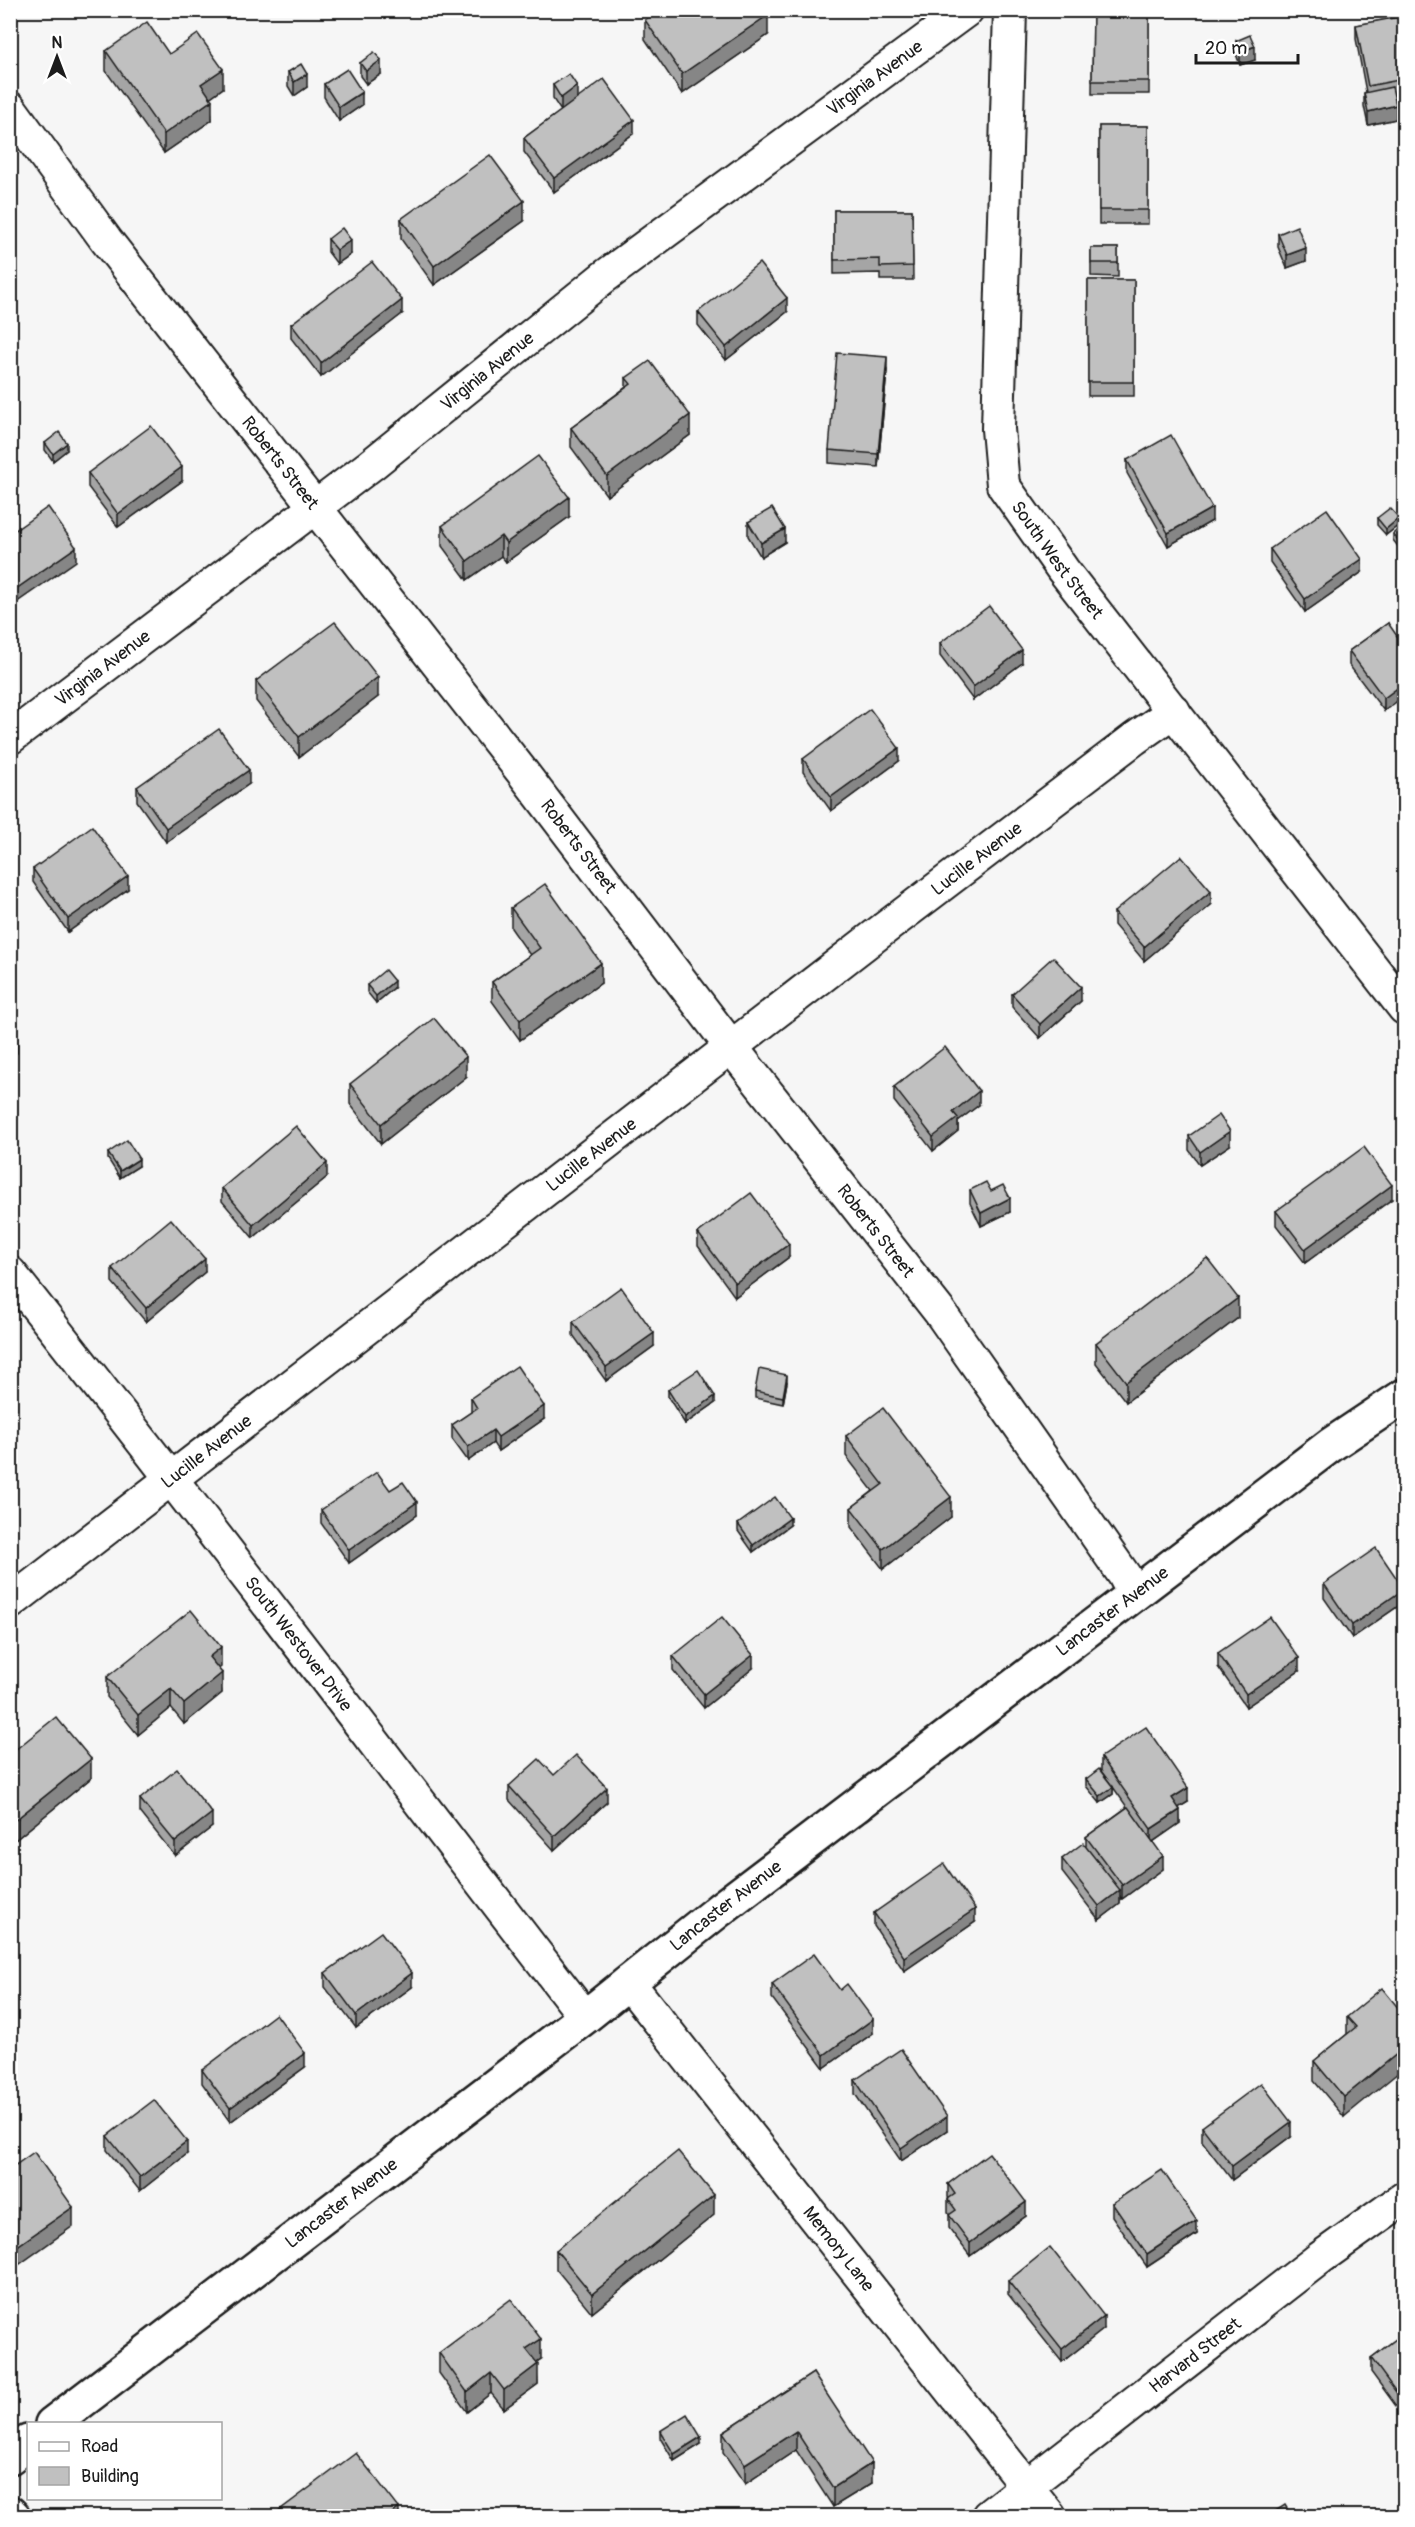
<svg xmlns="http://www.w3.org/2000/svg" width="1415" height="2527" font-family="Pangolin,sans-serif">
<rect width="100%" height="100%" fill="#f6f6f6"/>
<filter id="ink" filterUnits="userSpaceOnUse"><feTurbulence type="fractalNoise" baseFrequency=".0167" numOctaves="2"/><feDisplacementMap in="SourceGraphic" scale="12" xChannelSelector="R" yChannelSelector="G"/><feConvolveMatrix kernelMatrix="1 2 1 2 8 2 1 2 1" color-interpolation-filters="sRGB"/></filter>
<g filter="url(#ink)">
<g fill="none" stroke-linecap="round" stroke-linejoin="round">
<defs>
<g id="minor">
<path id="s1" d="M1010 10 998 429 1003 485 1063 570 1404 1008"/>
<path id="s2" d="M10 108 106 240 523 773 732 1048 939 1311 1124 1575 1134 1594"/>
<path id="s3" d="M10 738 371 465 604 277 967 10"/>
<path id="s4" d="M10 1273C205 1518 393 1769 585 2017"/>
<path id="s5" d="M10 1603 876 935 1134 739 1174 711"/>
<path id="s6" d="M628 1982 1050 2516"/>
<path d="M10 2512 14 2516"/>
<path id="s7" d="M988 2516 1320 2258 1404 2198"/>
</g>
<g id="secondary">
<path id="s8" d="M52 2424 585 2017 719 1910 1332 1444 1404 1396"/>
<path d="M10 2457 28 2442"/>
</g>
</defs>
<use href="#minor" stroke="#1c1c1c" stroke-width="36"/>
<use href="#secondary" stroke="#1c1c1c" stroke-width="38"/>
<use href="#minor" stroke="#fff" stroke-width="32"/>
<use href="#secondary" stroke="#fff" stroke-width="33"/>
</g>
<g fill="#a5a5a5" stroke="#1c1c1c" stroke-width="1.5">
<path d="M1093 10H1149V94H1092Z"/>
<path d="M1404 16V92L1393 95 1396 119 1368 125 1364 106V93L1366 92 1356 39V25Z"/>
<path d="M645 20 768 35 682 94 645 39Z"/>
<path d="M1236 41 1255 60 1240 65 1236 54Z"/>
<path d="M106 51 169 54 223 88 210 97 212 120 164 153 106 71Z"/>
<path d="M360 63 381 74 366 84 360 76Z"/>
<path d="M288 72 307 87 294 96 288 86Z"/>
<path d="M324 84 362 105 339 121 324 97Z"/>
<path d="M553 85 577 99 634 133 554 192 524 152V138L561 111 553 99Z"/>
<rect x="1099" y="126" width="49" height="98"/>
<path d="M834 210H912L913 280H880V273L834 274Z"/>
<path d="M401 219 524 221 434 285 401 239Z"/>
<path d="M1278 234 1306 261 1287 268 1278 247Z"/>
<path d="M328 239 351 254 337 264 328 252Z"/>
<path d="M1091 248H1118V277L1091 276Z"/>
<rect x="1088" y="280" width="46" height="116"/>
<path d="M698 312H787L726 360 698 325Z"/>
<path d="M402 314 321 377 291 338V324Z"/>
<path d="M887 371 878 467 829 463V450Z"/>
<path d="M626 378 690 435 607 496 571 447V428L626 387Z"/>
<path d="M45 443 67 450 53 461 45 450Z"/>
<path d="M1127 460 1212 521 1168 546 1127 473Z"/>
<path d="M88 473 182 481 118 527 88 487Z"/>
<path d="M569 517 506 562 501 556 467 580 442 546V526Z"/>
<path d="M1377 518 1399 525 1386 535 1377 525Z"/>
<path d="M748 522 785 542 761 557 748 536Z"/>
<path d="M1404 524V554L1393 540V534Z"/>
<path d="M1270 549 1362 572 1305 612 1270 562Z"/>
<path d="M1388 623 1384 711 1349 665V651Z"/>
<path d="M940 643 1022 663 973 700 940 656Z"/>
<path d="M256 681 378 697 299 757 256 701Z"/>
<path d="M803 759 899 761 831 811 803 772Z"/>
<path d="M249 784 166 842 137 801V787Z"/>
<path d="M33 869 128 889 68 932 33 882Z"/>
<path d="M1211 905 1144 961 1114 925V912Z"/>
<path d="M511 908 601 983 520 1040 492 1001V982L530 955 511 928Z"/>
<path d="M367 985 394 988 376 1003 367 992Z"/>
<path d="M1012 994 1081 1001 1040 1038 1012 1007Z"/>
<path d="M466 1077 381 1144 350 1104V1084Z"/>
<path d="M894 1087 979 1105 958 1121V1131L933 1151 894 1101Z"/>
<path d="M1189 1136 1230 1145 1200 1165 1189 1150Z"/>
<path d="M108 1153 139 1166 120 1178 108 1159Z"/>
<path d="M327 1177 253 1238 222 1201V1188Z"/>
<path d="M970 1190 991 1191 1010 1212 981 1226 970 1203Z"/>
<path d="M1392 1199 1305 1263 1276 1225V1211Z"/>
<path d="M698 1233 789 1257 735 1297 698 1246Z"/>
<path d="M112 1268 205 1272 146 1322 112 1282Z"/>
<path d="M1238 1318 1126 1402 1096 1363V1343Z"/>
<path d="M573 1322 654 1346 606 1381 573 1335Z"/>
<path d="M787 1382 783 1404 755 1398V1391Z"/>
<path d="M668 1390 715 1403 685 1424 668 1397Z"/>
<path d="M471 1398 544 1419 498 1451 493 1443 468 1461 452 1439V1425L471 1412Z"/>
<path d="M846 1436 951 1517 883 1569 851 1527V1508L873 1491 846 1456Z"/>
<path d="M390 1490 417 1515 349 1563 321 1523V1510Z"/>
<path d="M738 1524 790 1525 753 1552 738 1531Z"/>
<path d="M1324 1584 1404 1602 1352 1638 1324 1598Z"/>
<path d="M1218 1653 1299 1671 1246 1707 1218 1667Z"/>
<path d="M673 1656 753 1668 704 1708 673 1670Z"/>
<path d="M221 1667 218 1669 222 1693 184 1724 171 1708 138 1735 107 1697V1677Z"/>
<path d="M10 1754 91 1778 14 1841 10 1836Z"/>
<path d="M1101 1757 1188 1802 1179 1807 1180 1823 1153 1842 1163 1869 1122 1899 1120 1896V1904L1099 1920 1062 1872V1859L1086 1847V1837L1127 1807 1113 1787V1794L1100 1803 1086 1786V1779L1110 1783 1101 1771Z"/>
<path d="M554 1775 607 1802 554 1850 509 1800V1786Z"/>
<path d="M140 1799 212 1827 175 1856 140 1812Z"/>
<path d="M874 1913 975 1922 904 1971 874 1926Z"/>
<path d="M325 1973 412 1987 356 2028 325 1987Z"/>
<path d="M772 1984 873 2033 824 2068 772 1998Z"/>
<path d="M1404 2015 1344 2117 1314 2081V2061L1347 2034V2017Z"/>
<path d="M305 2067 230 2122 202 2083V2070Z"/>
<path d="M855 2080 947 2130 901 2161 855 2094Z"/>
<path d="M1202 2127 1291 2136 1232 2180 1202 2141Z"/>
<path d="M107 2136 187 2154 140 2191 107 2150Z"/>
<path d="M948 2184 1026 2216 970 2256 949 2228V2214L948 2213V2199H949L948 2197Z"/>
<path d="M1112 2203 1197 2234 1147 2267 1112 2216Z"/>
<path d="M714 2215 592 2313 556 2269V2250Z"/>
<path d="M1008 2281 1104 2329 1062 2362 1008 2294Z"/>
<path d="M1404 2333V2417L1371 2372V2358Z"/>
<path d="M439 2353 541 2359 536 2362 538 2384 504 2409 491 2393 467 2412 439 2373Z"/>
<path d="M813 2373 872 2483 833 2507 796 2450 745 2484 723 2452V2432Z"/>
<path d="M660 2431 701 2444 674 2461 660 2438Z"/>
</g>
<g fill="#868686" stroke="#1c1c1c" stroke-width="1.5">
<path d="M768 15V35L682 94V74Z"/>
<path d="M1255 46V60L1240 65V52Z"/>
<path d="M381 60V74L366 84V71Z"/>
<path d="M223 69V88L201 104V84Z"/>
<path d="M307 74V87L294 96V82Z"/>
<path d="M577 86V100L561 111V98Z"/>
<path d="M362 92V105L339 121V107Z"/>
<path d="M212 100V120L164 153V134Z"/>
<path d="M1396 105V119L1368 125V112Z"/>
<path d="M634 120V133L554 192V178Z"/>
<path d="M524 201V221L434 285V266Z"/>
<path d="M351 240V254L337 264V250Z"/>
<path d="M1306 248V261L1287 268V255Z"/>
<path d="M787 298V312L726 360V347Z"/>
<path d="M402 300V314L321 377V363Z"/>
<path d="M887 357V371L878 467V454Z"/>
<path d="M690 415V435L607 496V476Z"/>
<path d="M67 443V450L53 461V454Z"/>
<path d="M182 467V481L118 527V514Z"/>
<path d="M569 497V517L506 562V543Z"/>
<path d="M1212 508V521L1168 546V533Z"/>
<path d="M1399 518V525L1386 535V529Z"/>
<path d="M785 529V542L761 557V543Z"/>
<path d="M501 536V556L467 580V561Z"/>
<path d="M76 547V561L10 607V593Z"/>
<path d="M1362 559V572L1305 612V599Z"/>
<path d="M1022 650V663L973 700V687Z"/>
<path d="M378 677V697L299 757V737Z"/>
<path d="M1404 683V696L1384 711V698Z"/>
<path d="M899 748V761L831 811V797Z"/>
<path d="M249 770V784L166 842V828Z"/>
<path d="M128 876V889L68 932V919Z"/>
<path d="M1211 891V905L1144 961V947Z"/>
<path d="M601 963V983L520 1040V1020Z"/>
<path d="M394 981V988L376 1003V996Z"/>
<path d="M1081 987V1001L1040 1038V1024Z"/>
<path d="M17 1033V1053L10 1057V1037Z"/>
<path d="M466 1057V1077L381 1144V1124Z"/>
<path d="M979 1091V1105L958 1121V1131L933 1151V1137L953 1112Z"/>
<path d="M1230 1131V1145L1200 1165V1152Z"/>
<path d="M139 1159V1166L120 1178V1171Z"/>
<path d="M327 1163V1177L253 1238V1225Z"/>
<path d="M1392 1185V1199L1305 1263V1249Z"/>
<path d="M1010 1198V1212L981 1226V1213Z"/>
<path d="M789 1244V1257L735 1297V1283Z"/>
<path d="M205 1259V1272L146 1322V1308Z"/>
<path d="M1238 1298V1318L1126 1402V1382Z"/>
<path d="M654 1333V1346L606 1381V1367Z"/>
<path d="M787 1375V1382L783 1404V1397Z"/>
<path d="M16 1391V1411L10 1415V1395Z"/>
<path d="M715 1396V1403L685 1424V1417Z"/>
<path d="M544 1406V1419L498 1451V1437Z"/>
<path d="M493 1430V1443L468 1461V1447Z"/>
<path d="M951 1497V1517L883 1569V1549Z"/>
<path d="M417 1502V1515L349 1563V1550Z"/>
<path d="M790 1518V1525L753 1552V1545Z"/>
<path d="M1404 1589V1602L1352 1638V1625Z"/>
<path d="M221 1647V1667L209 1677V1657Z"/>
<path d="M753 1655V1668L704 1708V1694Z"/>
<path d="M1299 1658V1671L1246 1707V1694Z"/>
<path d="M222 1673V1693L184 1724V1704Z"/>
<path d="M171 1689V1708L138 1735V1715Z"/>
<path d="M91 1759V1778L14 1841V1821Z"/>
<path d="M1113 1787V1794L1100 1803V1796Z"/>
<path d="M607 1788V1802L554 1850V1836Z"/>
<path d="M1188 1788V1802L1172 1812V1798Z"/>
<path d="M1180 1810V1823L1151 1843V1829Z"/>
<path d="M212 1813V1827L175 1856V1842Z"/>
<path d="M1163 1856V1869L1122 1899V1885Z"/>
<path d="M1120 1890V1904L1099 1920V1906Z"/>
<path d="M975 1909V1922L904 1971V1957Z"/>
<path d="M412 1973V1987L356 2028V2015Z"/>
<path d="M873 2019V2033L824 2068V2055Z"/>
<path d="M1404 2048V2068L1344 2117V2097Z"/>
<path d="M305 2053V2067L230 2122V2108Z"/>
<path d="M947 2116V2130L901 2161V2148Z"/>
<path d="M1291 2122V2136L1232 2180V2166Z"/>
<path d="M187 2141V2154L140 2191V2177Z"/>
<path d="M714 2195V2215L592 2313V2294Z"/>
<path d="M1026 2202V2216L970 2256V2243Z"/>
<path d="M73 2207V2226L10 2271V2251Z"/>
<path d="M1197 2221V2234L1147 2267V2254Z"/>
<path d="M1104 2316V2329L1062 2362V2349Z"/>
<path d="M541 2339V2359L526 2369V2349Z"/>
<path d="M538 2364V2384L504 2409V2390Z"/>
<path d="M491 2373V2393L467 2412V2392Z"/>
<path d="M796 2431V2450L745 2484V2464Z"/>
<path d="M701 2437V2444L674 2461V2454Z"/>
<path d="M872 2463V2483L833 2507V2488Z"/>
<path d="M399 2508V2517H387Z"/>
</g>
<g fill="#c0c0c0" stroke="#1c1c1c" stroke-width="1.5">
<path d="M658 10H765L768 15 682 74 645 20Z"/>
<path d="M1093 10H1149V81H1092Z"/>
<path d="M1404 16V79L1368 86 1356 25Z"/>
<path d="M147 22 169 54 198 34 223 69 201 84 212 100 164 134 106 51Z"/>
<path d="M1250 35 1255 46 1240 52 1236 41Z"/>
<path d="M374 52 381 60 366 71 360 63Z"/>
<path d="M301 64 307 74 294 82 288 72Z"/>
<path d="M347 69 362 92 339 107 324 84Z"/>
<path d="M569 74 577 86 561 98 553 85Z"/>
<path d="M604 79 634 120 554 178 524 138Z"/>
<path d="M1392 87 1396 105 1368 112 1364 93Z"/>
<rect x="1099" y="126" width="49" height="84"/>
<path d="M490 155 524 201 434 266 401 219Z"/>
<path d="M834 210H912L913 266 880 267V259L834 260Z"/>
<path d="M1297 226 1306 248 1287 255 1278 234Z"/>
<path d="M342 228 351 240 337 250 328 239Z"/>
<rect x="1091" y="248" width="27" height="15"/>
<path d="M372 262 402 300 321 363 291 324Z"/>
<path d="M759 263 787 298 726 347 698 312Z"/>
<rect x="1088" y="280" width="46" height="102"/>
<path d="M837 353 887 357 878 454 829 450Z"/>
<path d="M650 361 690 415 607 476 571 428 631 384 626 378Z"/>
<path d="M151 426 182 467 118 514 88 473Z"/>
<path d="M59 432 67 443 53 454 45 443Z"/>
<path d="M1171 435 1212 508 1168 533 1127 460Z"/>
<path d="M538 456 569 497 506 543 501 536 467 561 442 526Z"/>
<path d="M48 507 76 547 10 593V534Z"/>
<path d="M772 508 785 529 761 543 748 522Z"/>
<path d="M1390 508 1399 518 1386 529 1377 518Z"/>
<path d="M1327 509 1362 559 1305 599 1270 549Z"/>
<path d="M1404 524V547L1393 534Z"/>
<path d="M989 606 1022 650 973 687 940 643Z"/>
<path d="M335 622 378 677 299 737 256 681Z"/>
<path d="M1388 623 1404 646V683L1384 698 1349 651Z"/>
<path d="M870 709 899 748 831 797 803 759Z"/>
<path d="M219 729 249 770 166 828 137 787Z"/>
<path d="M92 826 128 876 68 919 33 869Z"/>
<path d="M1181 856 1211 891 1144 947 1114 912Z"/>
<path d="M545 884 601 963 520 1020 492 982 540 948 511 908Z"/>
<path d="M1053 957 1081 987 1040 1024 1012 994Z"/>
<path d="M385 970 394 981 376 996 367 985Z"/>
<path d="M434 1018 466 1057 381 1124 350 1084Z"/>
<path d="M10 1023 17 1033 10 1037Z"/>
<path d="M945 1047 979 1091 953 1112 958 1118 933 1137 894 1087Z"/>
<path d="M1219 1115 1230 1131 1200 1152 1189 1136Z"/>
<path d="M296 1126 327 1163 253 1225 222 1188Z"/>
<path d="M127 1140 139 1159 120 1171 108 1153Z"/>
<path d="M1364 1147 1392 1185 1305 1249 1276 1211Z"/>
<path d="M986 1182 991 1191 1003 1185 1010 1198 981 1213 970 1190Z"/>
<path d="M751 1193 789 1244 735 1283 698 1233Z"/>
<path d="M171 1219 205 1259 146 1308 112 1268Z"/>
<path d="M1207 1258 1238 1298 1126 1382 1096 1343Z"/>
<path d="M621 1287 654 1333 606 1367 573 1322Z"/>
<path d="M517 1366 544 1406 498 1437 493 1430 468 1447 452 1425 477 1408 471 1398Z"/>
<path d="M759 1369 787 1375 783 1397 755 1391Z"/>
<path d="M698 1370 715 1396 685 1417 668 1390Z"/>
<path d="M10 1383 16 1391 10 1395Z"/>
<path d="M883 1408 951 1497 883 1549 851 1508 883 1484 846 1436Z"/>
<path d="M377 1472 390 1490 403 1482 417 1502 349 1550 321 1510Z"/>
<path d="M775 1497 790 1518 753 1545 738 1524Z"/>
<path d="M1376 1548 1404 1589 1352 1625 1324 1584Z"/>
<path d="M191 1610 221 1647 209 1657 222 1673 184 1704 171 1689 138 1715 107 1677Z"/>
<path d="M722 1617 753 1655 704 1694 673 1656Z"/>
<path d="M1270 1617 1299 1658 1246 1694 1218 1653Z"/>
<path d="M56 1717 91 1759 14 1821 10 1817V1754Z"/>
<path d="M1146 1727 1188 1788 1172 1798 1180 1810 1151 1829 1101 1757Z"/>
<path d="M576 1755 607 1788 554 1836 509 1786 539 1759 554 1775Z"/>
<path d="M177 1769 212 1813 175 1842 140 1799Z"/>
<path d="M1099 1769 1113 1787 1100 1796 1086 1779Z"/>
<path d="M1128 1807 1163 1856 1122 1885 1086 1837Z"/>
<path d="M1083 1843 1120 1890 1099 1906 1062 1859Z"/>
<path d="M944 1864 975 1909 904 1957 874 1913Z"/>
<path d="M381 1932 412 1973 356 2015 325 1973Z"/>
<path d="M814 1954 840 1990 847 1984 873 2019 824 2055 772 1984Z"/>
<path d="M1382 1988 1404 2015V2048L1344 2097 1314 2061 1356 2027 1347 2017Z"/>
<path d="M276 2014 305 2053 230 2108 202 2070Z"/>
<path d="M901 2049 947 2116 901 2148 855 2080Z"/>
<path d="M1261 2083 1291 2122 1232 2166 1202 2127Z"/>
<path d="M154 2100 187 2141 140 2177 107 2136Z"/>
<path d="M678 2151 714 2195 592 2294 556 2250Z"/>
<path d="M34 2152 73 2207 10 2251V2169Z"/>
<path d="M989 2153 1026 2202 970 2243 949 2215 956 2210 948 2199 955 2194 948 2184Z"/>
<path d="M1162 2170 1197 2221 1147 2254 1112 2203Z"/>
<path d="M1050 2247 1104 2316 1062 2349 1008 2281Z"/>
<path d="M511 2299 541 2339 526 2349 538 2364 504 2390 491 2373 467 2392 439 2353Z"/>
<path d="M1404 2333V2403L1371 2358Z"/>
<path d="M813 2373 872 2463 833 2488 796 2431 745 2464 723 2432Z"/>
<path d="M687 2414 701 2437 674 2454 660 2431Z"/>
<path d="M356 2453 399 2508 387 2517H274L273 2515Z"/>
<path d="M1285 2505 1292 2517H1266Z"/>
<path d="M1246 2512 1249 2517H1239Z"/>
</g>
</g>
<g text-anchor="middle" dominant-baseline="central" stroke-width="4.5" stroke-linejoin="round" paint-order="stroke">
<g font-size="18" fill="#1c1c1c" stroke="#fff">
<text stroke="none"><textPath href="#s3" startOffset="1088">Virginia Avenue</textPath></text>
<text stroke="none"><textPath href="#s3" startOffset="602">Virginia Avenue</textPath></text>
<text stroke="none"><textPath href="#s2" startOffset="446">Roberts Street</textPath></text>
<text stroke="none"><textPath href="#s1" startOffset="568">South West Street</textPath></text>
<text stroke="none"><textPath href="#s3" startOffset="116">Virginia Avenue</textPath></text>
<text stroke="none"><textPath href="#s2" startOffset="932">Roberts Street</textPath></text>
<text stroke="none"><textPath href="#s5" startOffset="1220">Lucille Avenue</textPath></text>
<text stroke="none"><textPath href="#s5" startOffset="734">Lucille Avenue</textPath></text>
<text stroke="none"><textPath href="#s2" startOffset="1418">Roberts Street</textPath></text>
<text stroke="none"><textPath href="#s5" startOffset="248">Lucille Avenue</textPath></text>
<text stroke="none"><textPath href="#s8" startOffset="1336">Lancaster Avenue</textPath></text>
<text stroke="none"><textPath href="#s4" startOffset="470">South Westover Drive</textPath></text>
<text stroke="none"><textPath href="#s8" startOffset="850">Lancaster Avenue</textPath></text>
<text stroke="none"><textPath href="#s8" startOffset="364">Lancaster Avenue</textPath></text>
<text stroke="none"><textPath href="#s6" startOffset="340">Memory Lane</textPath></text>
<text stroke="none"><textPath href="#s7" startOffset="262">Harvard Street</textPath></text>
</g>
</g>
<rect width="1415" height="2527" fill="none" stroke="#fff" stroke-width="36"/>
<rect x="18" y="18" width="1379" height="2491" fill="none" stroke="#1c1c1c" stroke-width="2" filter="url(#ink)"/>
<rect x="27" y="2422" width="195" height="78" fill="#ffffff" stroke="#a4a4a4" stroke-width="1.5"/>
<rect x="39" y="2442" width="30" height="9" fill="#ffffff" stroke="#a4a4a4" stroke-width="1.5"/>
<text x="81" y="2452" font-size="18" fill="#1c1c1c">Road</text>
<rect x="39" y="2467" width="30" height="18" fill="#c0c0c0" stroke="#a4a4a4" stroke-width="1.5"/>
<text x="81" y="2482" font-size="18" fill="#1c1c1c">Building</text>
<g transform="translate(57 57)" stroke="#ffffff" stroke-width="4.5" paint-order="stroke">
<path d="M0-4.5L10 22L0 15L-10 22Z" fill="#1c1c1c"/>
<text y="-9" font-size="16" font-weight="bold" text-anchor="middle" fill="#1c1c1c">N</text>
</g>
<path d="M1196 54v9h102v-9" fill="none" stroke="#1c1c1c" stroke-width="3"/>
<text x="1205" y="54" font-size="18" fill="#1c1c1c" stroke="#ffffff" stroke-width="4.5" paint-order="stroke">20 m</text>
</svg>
